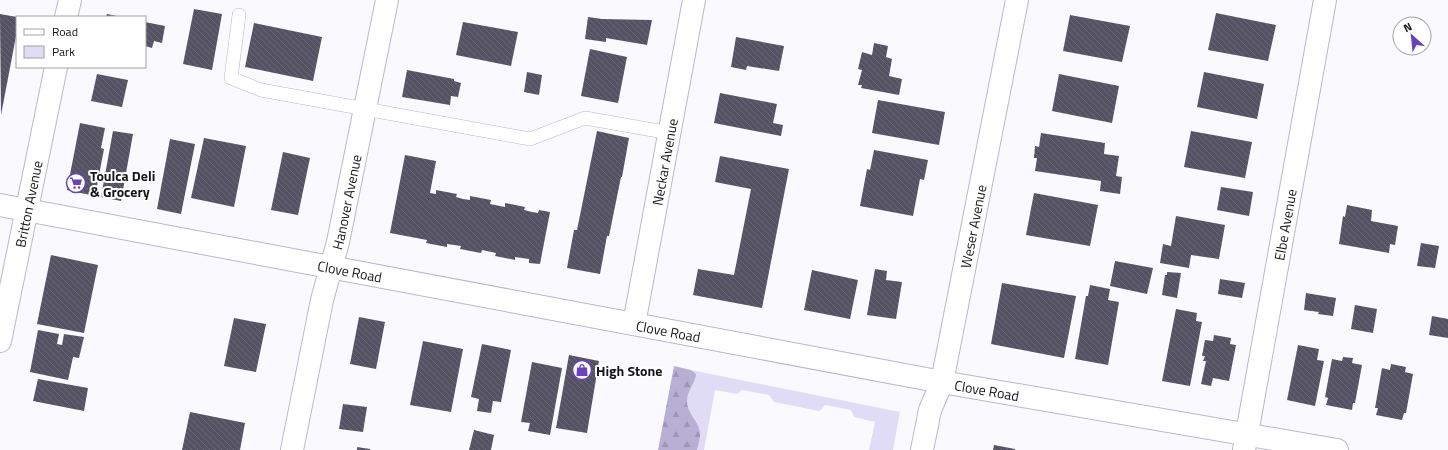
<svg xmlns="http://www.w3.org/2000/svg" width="1448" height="450" font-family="'Titillium Web',sans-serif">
<defs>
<pattern id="forest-firs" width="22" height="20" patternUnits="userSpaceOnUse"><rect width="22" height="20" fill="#b7b0d4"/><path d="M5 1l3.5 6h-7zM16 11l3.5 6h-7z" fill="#9d96b5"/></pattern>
<pattern id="building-back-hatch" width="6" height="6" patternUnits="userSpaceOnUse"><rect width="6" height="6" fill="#555264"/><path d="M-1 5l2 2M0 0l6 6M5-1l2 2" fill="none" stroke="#696775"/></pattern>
</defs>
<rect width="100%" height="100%" fill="#fafafe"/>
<path fill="#e0dcf5" d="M691 370 900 412 893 450H869L875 422 854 417 851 410 825 405 822 409 819 411 774 402 769 395 742 390 737 394 715 390 704 450H697C699 441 701 432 697 423 693 415 687 410 687 400 687 391 695 384 696 374Z"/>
<path fill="url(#forest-firs)" d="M674 366 691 370 696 374C695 384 687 391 687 401 687 414 700 421 700 435 700 440 698 445 697 450H658Z"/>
<g fill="url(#building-back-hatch)">
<path d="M194 9 222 14 212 70 183 64Z"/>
<path d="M1216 13 1276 25 1268 61 1208 50Z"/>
<path d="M0 14 17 17V31L1 115Z"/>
<path d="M107 14 117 16V17H106Z"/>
<path d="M1070 15 1130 26 1122 62 1063 51Z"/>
<path d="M588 17 602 19 652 20 647 45 606 38V42L585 39Z"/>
<path d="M145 22 165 26 162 43 154 41 152 48 145 46Z"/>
<path d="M463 22 518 32 511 66 456 55Z"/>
<path d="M254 23 322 37 313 81 245 67Z"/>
<path d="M736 37 784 46 779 71 747 66 746 70 731 67Z"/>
<path d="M874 43 888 46 886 57 892 59 889 76 902 79 899 95 861 88 862 85H858L862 70 858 69 862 52 872 55Z"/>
<path d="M590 49 627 57 618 103 581 96Z"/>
<path d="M407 70 454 79V81L461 83 458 97 451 96 450 105 402 97Z"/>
<path d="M527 72 542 75 539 95 524 92Z"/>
<path d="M1204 72 1264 84 1257 119 1197 107Z"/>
<path d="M97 74 128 80 122 107 91 101Z"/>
<path d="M1059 74 1119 86 1112 123 1052 111Z"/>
<path d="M720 93 777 104 773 123 783 125 781 136 714 123Z"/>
<path d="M878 100 945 112 939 145 872 133Z"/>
<path d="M80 123 105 128 101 148 104 149 95 196 67 190Z"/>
<path d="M113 131 133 134 121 201 101 197Z"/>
<path d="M597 131 629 138 622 177H621L609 236H607L600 274 567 268 574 230H577Z"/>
<path d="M1191 131 1252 142 1245 178 1184 167Z"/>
<path d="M1041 133 1105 143 1104 154 1119 156 1116 176 1122 177 1120 194 1100 191 1101 181 1035 171 1037 158H1034L1035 146 1039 147Z"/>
<path d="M204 138 246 146 234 207 191 198Z"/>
<path d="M170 139 195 144 181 214 157 209Z"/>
<path d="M874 150 928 160 924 180 920 179 913 216 860 206 867 169 870 170Z"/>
<path d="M283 152 310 158 298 215 271 210Z"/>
<path d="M405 155 436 161 430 193 436 194V190L457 194 456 197 463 199 470 200V196L491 200 490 204 505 207V203L525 207 524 210 532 212 538 213 539 210 550 212 540 264 529 263V259L515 257V260L495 256 496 253 482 250 481 253 460 249 461 246 447 244V247L426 243 427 240 390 233Z"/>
<path d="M720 156 789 169 762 308 693 295 698 269 734 275 751 189 715 182Z"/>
<path d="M1221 187 1253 192 1249 216 1217 210Z"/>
<path d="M1034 193 1098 205 1090 246 1026 235Z"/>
<path d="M1347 205 1372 210 1371 221 1398 226 1395 245 1390 244 1389 253 1339 244 1343 216 1345 217Z"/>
<path d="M1176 216 1225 225 1219 259 1191 255 1189 268 1160 263 1163 244 1171 246Z"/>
<path d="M1421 243 1439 246 1435 268 1417 266Z"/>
<path d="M51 255 98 265 84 333 37 324Z"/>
<path d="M1115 261 1153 268 1147 294 1110 286Z"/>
<path d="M875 269 887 271 886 280 902 282 896 319 867 315Z"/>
<path d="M812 270 858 280 850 319 804 310Z"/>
<path d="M1167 272 1181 273 1177 298 1162 295 1165 275H1167Z"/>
<path d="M1220 279 1245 283 1242 298 1218 294Z"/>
<path d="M1002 283 1076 296 1064 358 991 344Z"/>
<path d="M1090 285 1110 289 1108 300 1119 302 1108 365 1075 359 1086 296H1088Z"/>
<path d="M1306 293 1336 298 1333 316 1318 314 1319 312 1304 310Z"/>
<path d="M1355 305 1377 309 1373 333 1351 329Z"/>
<path d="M1176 309 1197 313 1196 321 1202 322 1190 386 1162 381Z"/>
<path d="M1432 316 1448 319V338L1429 335Z"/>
<path d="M359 317 385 322 376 369 350 364Z"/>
<path d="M234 318 266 324 256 372 224 366Z"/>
<path d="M38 330 59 334 57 344 62 345 64 334 84 337 79 358 73 357 68 380 30 372Z"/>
<path d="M1214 335 1231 338 1230 344 1236 345 1229 381 1213 378 1211 386 1201 384 1206 361H1203L1205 356H1202L1205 340 1213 341Z"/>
<path d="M423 341 463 349 451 412 410 405Z"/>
<path d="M482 344 511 350 501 402 493 401 491 413 477 411 479 399 471 397Z"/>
<path d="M1298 345 1319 349 1317 360 1324 361 1315 406 1287 400Z"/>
<path d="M569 355 599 361 587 433 556 428Z"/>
<path d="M1343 357 1353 358 1352 363 1362 365 1355 403H1353L1352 410 1326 405 1328 398 1325 397 1332 359 1342 361Z"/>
<path d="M532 362 562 368 550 435 528 431 530 423 521 422Z"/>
<path d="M1391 364 1406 367 1405 372 1413 374 1406 413H1404L1402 420 1376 415 1378 408H1375L1382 368 1390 370Z"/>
<path d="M38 379 88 388 84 411 33 401Z"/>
<path d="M343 404 367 407 363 432 339 429Z"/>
<path d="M190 412 245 423 240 450H182Z"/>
<path d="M474 430 494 435 491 450H469Z"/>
<path d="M994 445 1015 449V450H993Z"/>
<path d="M357 447 370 449V450H357Z"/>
</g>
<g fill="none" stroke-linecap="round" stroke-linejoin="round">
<defs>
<path id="lane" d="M239 15 231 78 261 90 530 139 585 118 670 133"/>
<g id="street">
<path d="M66 17 70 0"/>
<path id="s1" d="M634 324 694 0"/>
<path id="s2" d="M0 341 56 67"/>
<path id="s3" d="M292 450 322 300 338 242 387 0"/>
<path id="s4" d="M922 450 930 410 942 382 1017 0"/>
<path id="s5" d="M1244 450 1325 0"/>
</g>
<g id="secondary">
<path id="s6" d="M0 205 942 382 1337 450"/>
</g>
</defs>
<use href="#lane" stroke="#bab7cb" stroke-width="14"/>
<use href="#street" stroke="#bab7cb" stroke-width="24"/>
<use href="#secondary" stroke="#bab7cb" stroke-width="24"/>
<use href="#lane" stroke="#fff" stroke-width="13"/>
<use href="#street" stroke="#fff" stroke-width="22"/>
<use href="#secondary" stroke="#fff" stroke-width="22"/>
</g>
<defs>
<symbol id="supermarket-ring" viewBox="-11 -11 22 22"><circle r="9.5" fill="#fff" stroke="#6943bb" stroke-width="1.5"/><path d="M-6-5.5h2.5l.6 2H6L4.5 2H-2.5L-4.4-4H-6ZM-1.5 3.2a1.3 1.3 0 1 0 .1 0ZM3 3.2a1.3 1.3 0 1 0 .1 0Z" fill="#6943bb"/></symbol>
<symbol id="shop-ring" viewBox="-11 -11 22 22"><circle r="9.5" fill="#fff" stroke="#6943bb" stroke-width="1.5"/><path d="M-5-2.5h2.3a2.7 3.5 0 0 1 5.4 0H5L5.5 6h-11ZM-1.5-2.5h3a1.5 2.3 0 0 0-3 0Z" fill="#6943bb"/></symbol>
</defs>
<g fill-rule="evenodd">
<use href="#supermarket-ring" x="65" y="172" width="22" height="22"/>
<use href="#shop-ring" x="571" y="359" width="22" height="22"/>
</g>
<g text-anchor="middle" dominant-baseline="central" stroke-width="4" stroke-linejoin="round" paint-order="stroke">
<g font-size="14" fill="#16151c" stroke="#fff">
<text stroke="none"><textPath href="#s1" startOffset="165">Neckar Avenue</textPath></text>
<text stroke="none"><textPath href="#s3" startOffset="254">Hanover Avenue</textPath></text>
<text stroke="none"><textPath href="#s2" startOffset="140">Britton Avenue</textPath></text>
<text stroke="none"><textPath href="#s5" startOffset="229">Elbe Avenue</textPath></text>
<text stroke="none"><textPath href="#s4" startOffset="230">Weser Avenue</textPath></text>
<text stroke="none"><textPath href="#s6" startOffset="356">Clove Road</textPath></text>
<text stroke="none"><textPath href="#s6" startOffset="680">Clove Road</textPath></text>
<text stroke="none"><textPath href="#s6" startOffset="1004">Clove Road</textPath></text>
</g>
<g font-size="14" font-weight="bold" fill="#16151c" stroke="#fff" text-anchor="start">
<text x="90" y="175">Toulca Deli<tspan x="90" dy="16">&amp; Grocery</tspan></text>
<text x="596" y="370">High Stone</text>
</g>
</g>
<rect x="16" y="16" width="130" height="52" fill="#ffffff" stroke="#a2a1a4"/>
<rect x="24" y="29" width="20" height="6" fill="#ffffff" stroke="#a2a1a4"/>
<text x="52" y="36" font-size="12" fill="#16151c">Road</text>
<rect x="24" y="46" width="20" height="12" fill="#e0dcf5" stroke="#a2a1a4"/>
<text x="52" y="56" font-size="12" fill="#16151c">Park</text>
<g transform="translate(1412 36) rotate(333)"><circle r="19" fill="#ffffff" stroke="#a2a1a4"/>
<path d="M0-3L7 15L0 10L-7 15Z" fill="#6943bb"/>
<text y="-6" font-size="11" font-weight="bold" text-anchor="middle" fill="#16151c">N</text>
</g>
</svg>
